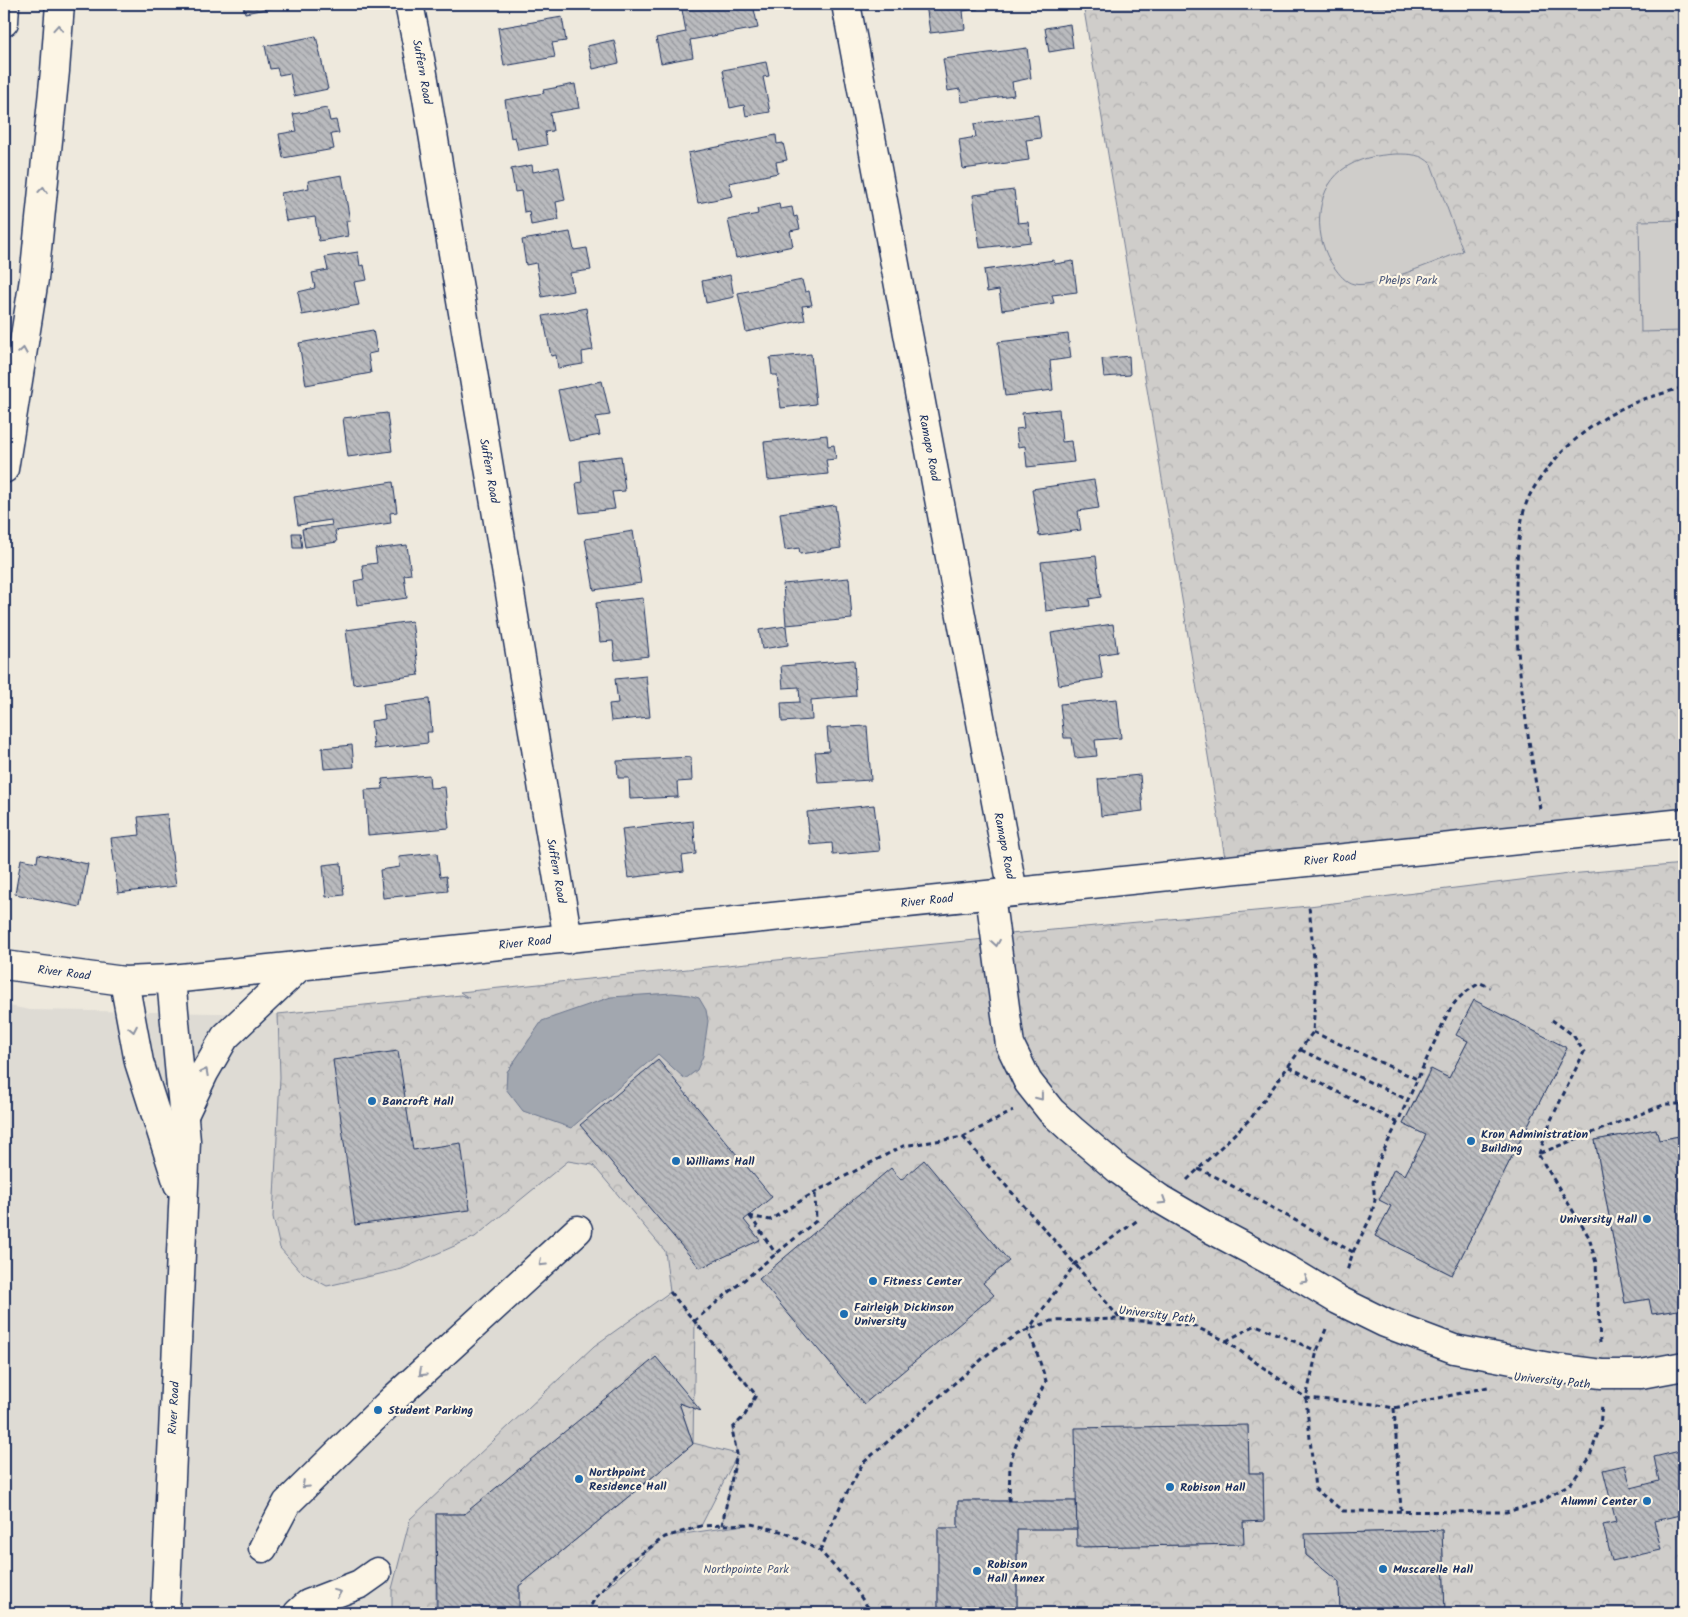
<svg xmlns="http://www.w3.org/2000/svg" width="1688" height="1617" font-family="Kalam,sans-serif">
<defs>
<pattern id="park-crowns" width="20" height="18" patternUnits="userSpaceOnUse" patternTransform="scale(1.25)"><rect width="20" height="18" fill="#cfcdca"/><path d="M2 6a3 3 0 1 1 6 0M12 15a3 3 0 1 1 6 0" fill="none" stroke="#b1b0b0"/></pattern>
<pattern id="building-back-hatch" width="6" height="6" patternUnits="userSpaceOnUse" patternTransform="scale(1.25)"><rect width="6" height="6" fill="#babbbe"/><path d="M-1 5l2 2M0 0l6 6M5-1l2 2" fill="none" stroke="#96989e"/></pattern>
</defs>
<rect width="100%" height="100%" fill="#eee9dd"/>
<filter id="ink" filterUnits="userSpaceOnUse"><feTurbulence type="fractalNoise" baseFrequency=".02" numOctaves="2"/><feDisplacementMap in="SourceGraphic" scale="10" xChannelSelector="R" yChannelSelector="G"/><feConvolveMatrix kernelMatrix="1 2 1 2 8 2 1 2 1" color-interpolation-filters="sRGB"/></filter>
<g filter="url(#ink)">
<path fill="#dedbd4" d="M1684 864V1613H4V1005L30 1010 278 1014 995 938 1010 934 1309 906 1569 874Z"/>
<g fill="url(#park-crowns)" stroke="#757e94" fill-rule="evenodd">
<path d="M1083 4H1684V823L1227 870Z"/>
<path d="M1684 864V1135L1659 1140 1656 1129 1595 1140 1625 1303 1649 1299 1653 1314 1684 1309V1613H1445L1442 1530 1306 1534V1555L1339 1582 1340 1613H1017V1529H1077L1078 1547 1243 1544V1522L1264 1521 1263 1473H1249L1248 1426 1076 1501H958V1528H938V1613H589L592 1604 587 1613H519V1586L693 1444 679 1403 464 1514H436V1613H392V1589L410 1519 594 1346 670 1292 665 1251 593 1165 568 1161 475 1237 402 1269 327 1286 301 1272 280 1248 273 1217 280 1077 278 1014 461 995 469 998 460 992 995 938 1010 934 1309 906 1569 874ZM1457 1035 1567 1048 1452 1275 1375 1236 1391 1206 1379 1199 1394 1170 1405 1175 1426 1135 1403 1124 1430 1069 1449 1078 1468 1041ZM532 1037 507 1088V1072ZM695 1322 756 1395 745 1415 732 1429 737 1454 693 1443ZM736 1457 722 1525H744L670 1536 701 1526ZM660 1541 599 1594 625 1565Z"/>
</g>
<g fill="#cfcdca" stroke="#757e94">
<path d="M1396 154C1410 154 1422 154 1431 164L1463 251C1442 259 1372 289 1354 284 1345 282 1340 275 1334 267 1314 240 1313 193 1342 170 1358 158 1377 155 1396 154Z"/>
<path d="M1684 220V331L1641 332 1639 221Z"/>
</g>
<path fill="#a2a7af" stroke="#6c778f" d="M672 993 689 995 699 998 706 1010 708 1021 703 1056 697 1070 685 1079 658 1054 571 1128 523 1111 506 1089 507 1072 542 1021 611 997Z"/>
<g fill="url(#building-back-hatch)" stroke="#1b2f5e">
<path d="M243 4H291L245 13Z"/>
<path d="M681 4H753L758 28 690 40 693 57 661 63 656 38 686 32Z"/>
<path d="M926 4H978V9L963 11 965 29 930 33Z"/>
<path d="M562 17 566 41 552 43 555 57 504 66 498 28Z"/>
<path d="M1070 24 1073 48 1049 52 1045 28Z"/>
<path d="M316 36 328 89 294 96 290 73 279 75 277 68 270 69 265 46Z"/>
<path d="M614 40 619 63 593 69 587 46Z"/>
<path d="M1027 48 1031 78 1012 82 1014 95 961 102 960 89 948 91 943 59Z"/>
<path d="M766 62 769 76 763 77 770 112 746 116 744 105 730 108 723 70Z"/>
<path d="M575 84 579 108 550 113 553 131 545 132 547 145 518 150 515 137 511 138 505 100 544 93 543 90Z"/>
<path d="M327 108 330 121 336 120 339 133 331 134 334 149 283 158 279 134 297 131 293 114Z"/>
<path d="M1038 115 1041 138 1026 140 1029 160 963 169 959 140 976 137 974 124Z"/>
<path d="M776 135 777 144 783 143 787 160 776 162 778 173 729 183 733 196 698 203 688 153Z"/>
<path d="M532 165 533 172 559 167 565 200 556 202 559 220 531 225 529 211 524 212 521 191 515 192 511 169Z"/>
<path d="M342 175 350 221H346L348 236 319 241 315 217 286 221 281 193 309 188 308 181Z"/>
<path d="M1014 190 1018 223 1028 222 1031 242 980 248 973 195Z"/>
<path d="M779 204 780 209 792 207 794 217 797 216 800 229 790 231 793 246 736 258 728 220 758 214 757 209Z"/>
<path d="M570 232 574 250 587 248 591 270 570 273 573 291 542 297 536 263 526 265 522 240Z"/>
<path d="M358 252 360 266 364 265 367 280 354 282 359 305 302 315 298 292 315 288 312 273 328 270 325 257Z"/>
<path d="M1054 260 1055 264 1073 261 1077 292 1052 295 1054 303 1002 310 999 290 987 292 984 270Z"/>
<path d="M730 275 734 297 706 303 702 281Z"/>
<path d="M802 280 805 292 809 291 812 305 802 306 805 320 746 332 738 293Z"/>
<path d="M586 308 593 350 582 352 583 364 558 368 556 355 551 356 543 316Z"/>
<path d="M373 330 377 352 368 354 371 373 306 385 299 343Z"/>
<path d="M1068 334 1071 358 1050 361 1053 390 1005 396 998 342Z"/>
<path d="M811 354 816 404 781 408 777 375H772L770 358Z"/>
<path d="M1129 356 1130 375 1104 377 1102 359Z"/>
<path d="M602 381 610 415 596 417 600 435 569 441 558 390Z"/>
<path d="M1059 409 1062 442 1071 441 1074 462 1027 467 1025 446 1018 447 1016 429 1024 428 1022 413Z"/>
<path d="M387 413 392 451 348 457 343 418Z"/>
<path d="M827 435 828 446 834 445 836 459 826 460 828 474 768 480 764 442Z"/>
<path d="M621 456 625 491 612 492 615 509 580 513 576 483 582 482 580 461Z"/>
<path d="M1094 480 1099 508 1078 511 1081 530 1039 536 1032 489Z"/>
<path d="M393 482 397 512 390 513 391 523 335 531 337 542 305 547 302 529 332 525 331 520 298 525 294 497Z"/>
<path d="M835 505 841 548 800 554 799 548 785 550 780 513Z"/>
<path d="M633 531 641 583 594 590 585 539Z"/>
<path d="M292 533H300L302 548H293Z"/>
<path d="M407 545 411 574 404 575 407 598 357 605 354 581 364 579 362 565 377 563 375 549Z"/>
<path d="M1096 556 1101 597 1089 599 1090 606 1046 611 1041 562Z"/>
<path d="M849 578 852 619 786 625 783 584Z"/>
<path d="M643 598 649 656 615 660 613 641 600 642 596 603Z"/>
<path d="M412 621 419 675 353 684 346 630Z"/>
<path d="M1113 624 1117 652 1099 655 1103 678 1059 685 1051 633Z"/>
<path d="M786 626 788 645 762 649 759 630Z"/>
<path d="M854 660 856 696 811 700 812 720 782 722 781 703 800 702 799 687 783 688 781 666Z"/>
<path d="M646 676 650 717 611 721 609 704 618 703 615 679Z"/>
<path d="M429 699 432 732H427L428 743 374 749 371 721 385 719 383 705Z"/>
<path d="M1117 699 1121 738 1095 740 1097 756 1075 758 1072 738H1064L1060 704Z"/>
<path d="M867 726 871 780 818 783 815 752 829 751 827 728Z"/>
<path d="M352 745 354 767 324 769 322 748Z"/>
<path d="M691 757 692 781 677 782 678 797 630 799 629 778H618L617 761Z"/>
<path d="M429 775 430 788 445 787 449 828 368 835 365 790 383 789 382 779Z"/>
<path d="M1140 775 1143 811 1101 816 1098 779Z"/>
<path d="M874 805 880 851 833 855 832 843 810 845 807 812Z"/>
<path d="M167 814 176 886 118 893 111 838 140 835 138 817Z"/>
<path d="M693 821 696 854 682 856 684 871 628 878 622 829Z"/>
<path d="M437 853 440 877 446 876 448 891 383 898 380 870 400 867 399 857Z"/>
<path d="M38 854 88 864 80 907 15 894 21 859 37 862Z"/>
<path d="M341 863 344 895 326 897 323 865Z"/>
<path d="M1474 1000 1567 1048 1452 1275 1375 1236 1391 1206 1379 1200 1394 1169 1405 1175 1426 1135 1403 1124 1431 1069 1449 1078 1468 1041 1456 1035Z"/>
<path d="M398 1051 413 1150 461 1143 470 1210 355 1225 333 1060Z"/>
<path d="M658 1060 772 1197 744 1220 760 1240 700 1268 580 1125Z"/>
<path d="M1656 1129 1659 1140 1684 1135V1309L1652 1314 1649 1299 1625 1303 1595 1140Z"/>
<path d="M924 1160 1009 1261 983 1283 994 1295 864 1404 759 1279 891 1168 901 1180Z"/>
<path d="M656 1357 701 1411 679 1403 693 1444 519 1586V1613H437L436 1514H464Z"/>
<path d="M1248 1425 1249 1473H1263L1264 1521 1243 1522 1244 1544 1077 1547 1075 1428Z"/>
<path d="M1684 1450V1514L1654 1521 1661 1550 1612 1561 1603 1525 1616 1522 1603 1470 1625 1465 1631 1488 1659 1481 1654 1457Z"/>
<path d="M958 1501H1076L1077 1529H1017V1613H938V1528H958Z"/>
<path d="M1442 1530 1445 1613H1340L1339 1582 1306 1555 1305 1534Z"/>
</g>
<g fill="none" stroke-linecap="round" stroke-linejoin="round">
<defs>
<g id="minor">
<path d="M409 4 423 74 568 939"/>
<path d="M846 4 1013 892"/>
<path d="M990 895 1010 1045 1028 1082 1051 1111 1072 1130 1119 1170 1160 1199 1213 1230 1290 1271 1338 1300 1385 1323 1454 1349 1554 1368 1602 1374H1641L1684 1366"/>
<path d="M263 1548 287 1503 389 1403 578 1230"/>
<path d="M298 1613 308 1604 360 1584 377 1572"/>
</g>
<g id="major">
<path d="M4 965 124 981 171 979 1684 823"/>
<path d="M124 981 139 1062 178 1184"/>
<path d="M184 1115 204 1073 225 1037 300 966"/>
<path d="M165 1613 186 1141 171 979"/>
</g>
<g id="highway">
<path d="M4 22 5 4"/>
<path d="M4 469 34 279 55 71 60 4"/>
</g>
</defs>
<use href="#minor" stroke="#1b2f5e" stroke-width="31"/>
<use href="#major" stroke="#1b2f5e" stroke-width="31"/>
<use href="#highway" stroke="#1b2f5e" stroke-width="31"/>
<g stroke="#1b2f5e" stroke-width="3" stroke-dasharray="5 4" stroke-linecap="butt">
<path d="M1540 809C1526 723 1510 636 1518 549 1520 530 1522 508 1532 491 1557 449 1599 415 1644 399 1657 395 1671 391 1684 387"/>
<path d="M1313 1032 1417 1079"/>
<path d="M1301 1050 1408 1100"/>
<path d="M1289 1067 1398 1123"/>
<path d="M1682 1136 1684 1134"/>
<path d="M963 1137 1075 1264 1120 1319"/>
<path d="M1539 1154 1551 1120 1584 1052 1573 1035 1552 1020"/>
<path d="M1198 1169 1216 1177 1353 1252 1347 1271"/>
<path d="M1187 1180 1251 1118 1313 1032 1316 980 1309 906"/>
<path d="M749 1216 770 1220 815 1192 903 1146 963 1137 1013 1111"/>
<path d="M750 1216 776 1254"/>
<path d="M1353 1252 1371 1217 1375 1200 1373 1182 1377 1164 1394 1130 1446 1017C1455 999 1463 993 1480 983L1490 987"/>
<path d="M670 1292 756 1395 745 1415 732 1429 737 1454 722 1525"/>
<path d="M694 1321 816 1221 815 1192"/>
<path d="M1326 1329 1317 1351 1306 1398 1315 1489 1343 1511 1506 1512 1539 1503 1571 1483 1589 1459 1600 1427 1602 1404"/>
<path d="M1226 1341 1256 1325 1317 1351"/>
<path d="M1600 1343 1596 1263 1589 1237 1538 1154 1666 1104H1684"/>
<path d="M1394 1408 1401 1510"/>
<path d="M1009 1501 1010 1462 1022 1428 1046 1381 1037 1353 1028 1330 1075 1264 1138 1220"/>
<path d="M820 1551 843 1500 863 1463 988 1354 1018 1334 1051 1321 1120 1319 1194 1326 1226 1341 1306 1398 1374 1404 1394 1408 1488 1387"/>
<path d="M587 1613 595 1598 625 1565 665 1537 701 1526 751 1524 784 1532 820 1551 855 1589 872 1613"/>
<path d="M1668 1613 1684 1603"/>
</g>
<use href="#minor" stroke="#fcf5e5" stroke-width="28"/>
<use href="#major" stroke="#fcf5e5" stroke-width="28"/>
<use href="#highway" stroke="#fcf5e5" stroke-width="28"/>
</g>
<defs><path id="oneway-chevron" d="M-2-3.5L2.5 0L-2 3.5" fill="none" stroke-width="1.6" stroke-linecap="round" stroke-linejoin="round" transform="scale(1.25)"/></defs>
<g stroke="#8c92a2">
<use href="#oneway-chevron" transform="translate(58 28) rotate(-86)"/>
<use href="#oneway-chevron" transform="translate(43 190) rotate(-84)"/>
<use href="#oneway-chevron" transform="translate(23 351) rotate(-81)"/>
<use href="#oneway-chevron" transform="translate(996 943) rotate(81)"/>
<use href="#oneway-chevron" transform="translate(133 1029) rotate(79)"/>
<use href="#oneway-chevron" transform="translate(205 1072) rotate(-62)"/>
<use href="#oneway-chevron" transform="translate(1040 1097) rotate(52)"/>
<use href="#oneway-chevron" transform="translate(1163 1201) rotate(32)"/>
<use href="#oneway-chevron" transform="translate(542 1263) rotate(137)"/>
<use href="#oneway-chevron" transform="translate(1305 1280) rotate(31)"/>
<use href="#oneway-chevron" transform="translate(422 1373) rotate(137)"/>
<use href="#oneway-chevron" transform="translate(305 1485) rotate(136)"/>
<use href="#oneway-chevron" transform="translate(338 1593) rotate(-22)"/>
</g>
</g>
<g fill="#1f6fb2" stroke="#fcf5e5" stroke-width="2">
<circle cx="372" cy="1101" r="5"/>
<circle cx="1471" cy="1141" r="5"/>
<circle cx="676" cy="1161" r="5"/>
<circle cx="1647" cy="1219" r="5"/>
<circle cx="873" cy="1281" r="5"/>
<circle cx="844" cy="1314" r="5"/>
<circle cx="378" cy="1410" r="5"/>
<circle cx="579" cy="1479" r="5"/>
<circle cx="1170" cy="1487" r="5"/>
<circle cx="1647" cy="1501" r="5"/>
<circle cx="1383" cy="1569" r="5"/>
<circle cx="977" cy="1571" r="5"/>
</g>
<g text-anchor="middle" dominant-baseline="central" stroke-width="4.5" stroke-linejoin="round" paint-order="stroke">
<g font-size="12" fill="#1b2f5e" stroke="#fcf5e5">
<text transform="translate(422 72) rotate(80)">Suffern Road</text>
<text transform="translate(929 448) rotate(79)">Ramapo Road</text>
<text transform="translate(489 471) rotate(80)">Suffern Road</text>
<text transform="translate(1004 846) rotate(79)">Ramapo Road</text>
<text transform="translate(1330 859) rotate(-6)">River Road</text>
<text transform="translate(556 871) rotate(80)">Suffern Road</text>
<text transform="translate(927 901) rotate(-6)">River Road</text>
<text transform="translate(525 943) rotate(-6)">River Road</text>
<text transform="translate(64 973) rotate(7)">River Road</text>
<text transform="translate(1157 1315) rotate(7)">University Path</text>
<text transform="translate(1552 1381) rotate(6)">University Path</text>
<text transform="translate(174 1408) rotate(-87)">River Road</text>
</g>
<g font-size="12" fill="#485679" stroke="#fcf5e5">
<text x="1408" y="280">Phelps Park</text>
<text x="746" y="1569">Northpointe Park</text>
</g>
<g font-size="12" font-weight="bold" fill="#1b2f5e" stroke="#fcf5e5" text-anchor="start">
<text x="382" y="1101">Bancroft Hall</text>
<text x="1481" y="1134">Kron Administration<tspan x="1481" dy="14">Building</tspan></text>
<text x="686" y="1161">Williams Hall</text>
<text x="1637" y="1219" text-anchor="end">University Hall</text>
<text x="883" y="1281">Fitness Center</text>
<text x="854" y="1307">Fairleigh Dickinson<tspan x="854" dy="14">University</tspan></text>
<text x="388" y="1410">Student Parking</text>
<text x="589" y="1472">Northpoint<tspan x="589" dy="14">Residence Hall</tspan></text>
<text x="1180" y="1487">Robison Hall</text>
<text x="1637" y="1501" text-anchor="end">Alumni Center</text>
<text x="987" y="1564">Robison<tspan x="987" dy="14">Hall Annex</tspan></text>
<text x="1393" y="1569">Muscarelle Hall</text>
</g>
</g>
<rect width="1688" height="1617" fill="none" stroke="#fcf5e5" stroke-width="20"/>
<rect x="10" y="10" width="1668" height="1597" fill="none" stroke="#1b2f5e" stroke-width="2" filter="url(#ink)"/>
</svg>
